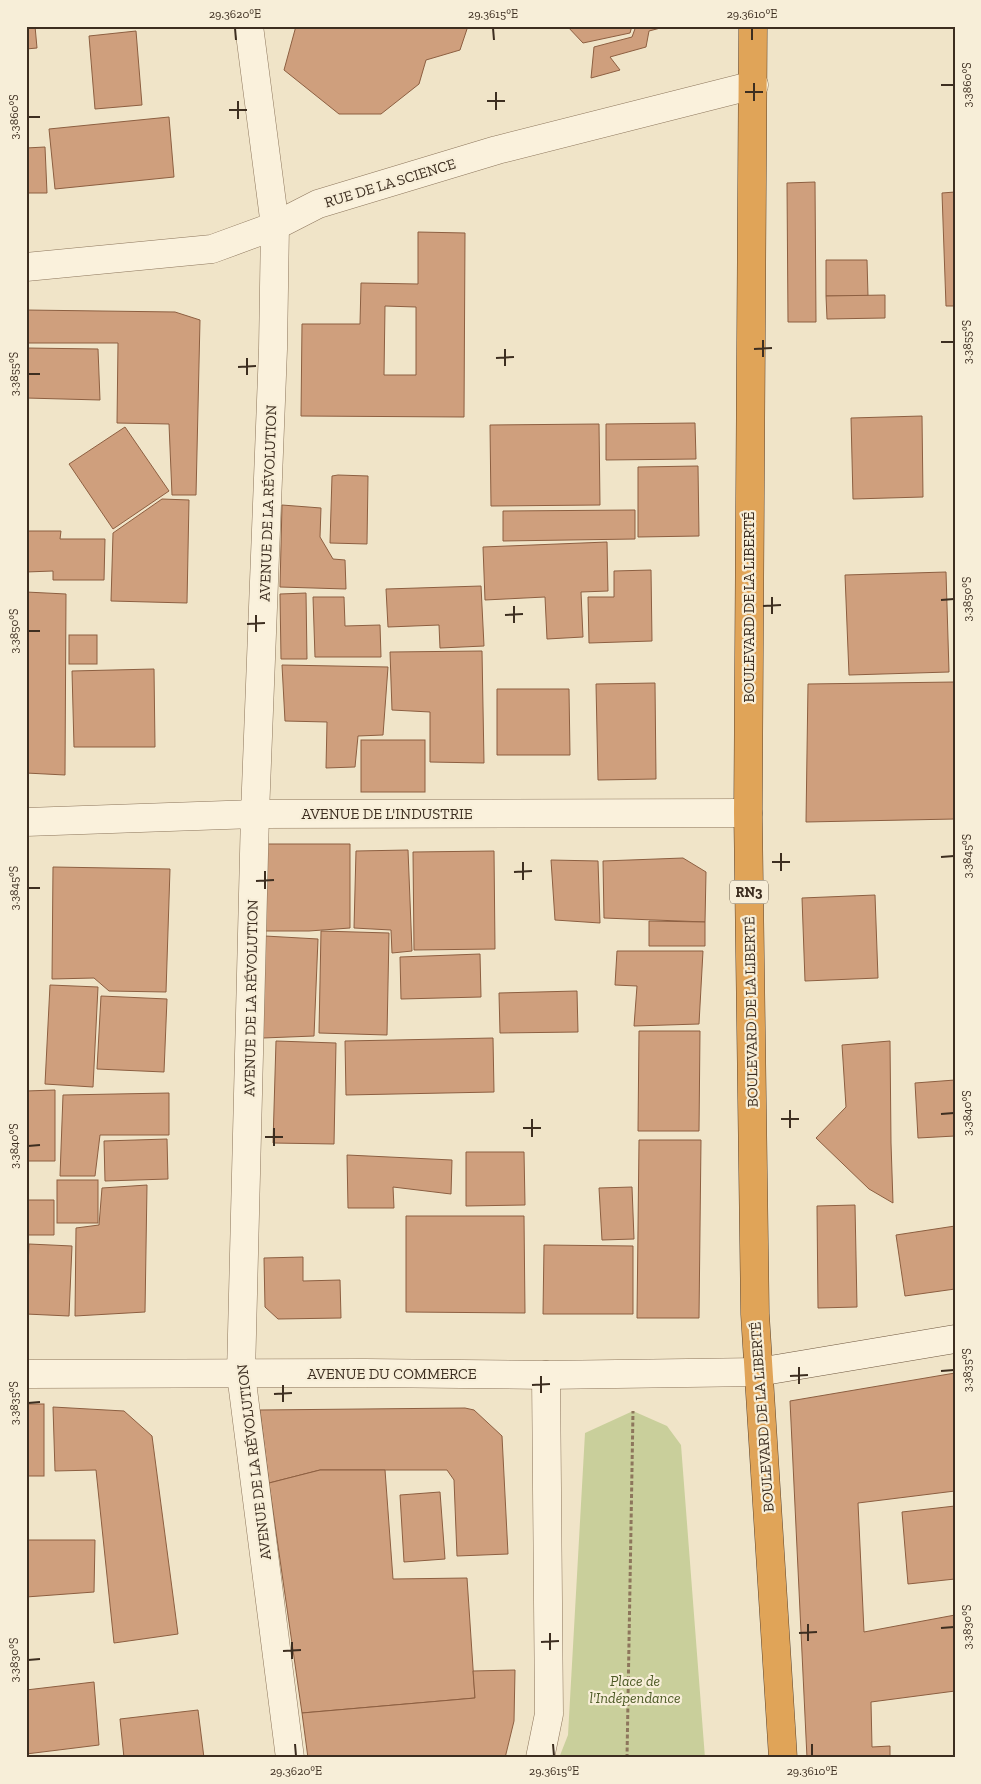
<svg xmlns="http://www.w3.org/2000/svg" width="981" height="1784" font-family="'Zilla Slab',serif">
<rect width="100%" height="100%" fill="#f0e4c8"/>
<path fill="#c9cf9b" d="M633 1411 667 1426 681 1445 705 1758H559L568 1735 585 1433Z"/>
<g fill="#cf9f7d" stroke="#8d5f41" fill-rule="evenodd">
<path d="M26 26H35L37 48 26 49Z"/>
<path d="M296 26H468L460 50 426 60 419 84 381 114H339L284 70Z"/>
<path d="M567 26H632L630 33 583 43Z"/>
<path d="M636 26H668L649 31 646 47 610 57 620 70 591 78 594 47 632 37Z"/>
<path d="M136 31 142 105 95 109 89 36Z"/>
<path d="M169 117 174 177 55 189 49 129Z"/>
<path d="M45 147 47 193H26V148Z"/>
<path d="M815 182 816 322H788L787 183Z"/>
<path d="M955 192V306H946L942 193Z"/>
<path d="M418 232 465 233 464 417 301 416 302 324H360L361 283 418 284ZM385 306 416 307V375H384Z"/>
<path d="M826 260H867L868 296H826Z"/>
<path d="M885 295V318L827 319 826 296Z"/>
<path d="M26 310 175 312 200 320 196 495H172L169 424 117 423 118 343H26Z"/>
<path d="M26 348 98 349 100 400 26 398Z"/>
<path d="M922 416 923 497 853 499 851 418Z"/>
<path d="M695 423 696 459 606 460V424Z"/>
<path d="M599 424 600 505 491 506 490 425Z"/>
<path d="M125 427 169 491 113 529 69 464Z"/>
<path d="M698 466 699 536 638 537V467Z"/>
<path d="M338 475 368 476 367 544 330 543 332 476Z"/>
<path d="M162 499 189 500 187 603 111 601 113 533Z"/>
<path d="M282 505 321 508 320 537 333 559 345 560 346 589 280 587Z"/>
<path d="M635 510V539L503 541V511Z"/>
<path d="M26 531H61L60 539H105L104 580H53V571L26 572Z"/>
<path d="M607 542 608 591 581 592 583 637 547 639 545 597 485 600 483 547Z"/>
<path d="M651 570 652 641 589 643 588 597H614V571Z"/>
<path d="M946 572 949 672 849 675 845 575Z"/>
<path d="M481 586 484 646 440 648 439 625 388 627 386 589Z"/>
<path d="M26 592 66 594 65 775 26 773Z"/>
<path d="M306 593 307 659H281L280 594Z"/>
<path d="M313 597H344L345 626 380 625 381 657H315Z"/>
<rect x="69" y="635" width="28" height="29"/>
<path d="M482 651 484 763 430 762V712L392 710 390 652Z"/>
<path d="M282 665 388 667 383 735 358 736 355 767 326 768 327 722 285 721Z"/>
<path d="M154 669 155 747H74L72 671Z"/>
<path d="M955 682V819L806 822 808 684Z"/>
<path d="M655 683 656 779 598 780 596 684Z"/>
<path d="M497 689H569L570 755H497Z"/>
<rect x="361" y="740" width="64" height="52"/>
<path d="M264 844H350V928L309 931H265Z"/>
<path d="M408 850 412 951 392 953 391 930 354 928 356 851Z"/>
<path d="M494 851 495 949 414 950 413 852Z"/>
<path d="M683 858 706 872 705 922 604 918 603 861Z"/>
<path d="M551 860 598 861 600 923 555 920Z"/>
<path d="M53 867 170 869 166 992 109 991 94 978 52 979Z"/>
<path d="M875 895 878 978 805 981 802 898Z"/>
<path d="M649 921 705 922V946H649Z"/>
<path d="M321 931 389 933 387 1035 319 1033Z"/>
<path d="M265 936 318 939 314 1036 263 1038Z"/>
<path d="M617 951H703L699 1024 634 1026 637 986 615 985Z"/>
<path d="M480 954 481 997 401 999 400 957Z"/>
<path d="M50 985 98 987 93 1087 45 1084Z"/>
<path d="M577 991 578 1032 500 1033 499 993Z"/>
<path d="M101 996 167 999 164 1072 97 1069Z"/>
<path d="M639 1031H700L699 1131H638Z"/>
<path d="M493 1038 494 1092 346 1095 345 1041Z"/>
<path d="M276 1041 336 1043 334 1144 273 1143Z"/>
<path d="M890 1041 891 1143 893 1203 869 1189 816 1138 846 1107 842 1045Z"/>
<path d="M955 1080V1136L918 1138 915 1083Z"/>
<path d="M55 1090V1161H26V1091Z"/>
<path d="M169 1093V1135H100L95 1176H60L63 1095Z"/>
<path d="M167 1139 168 1179 105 1181 104 1141Z"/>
<path d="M639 1140H701L699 1318H637Z"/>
<path d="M466 1152H524L525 1205 466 1206Z"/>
<path d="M347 1155 452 1160 451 1194 393 1187 394 1208H348Z"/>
<rect x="57" y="1180" width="41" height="43"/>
<path d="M147 1185 145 1312 75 1316 76 1228 99 1225 102 1188Z"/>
<path d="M632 1187 634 1239 602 1240 599 1188Z"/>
<path d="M28 1200H54V1235H27Z"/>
<path d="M855 1205 857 1307 818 1308 817 1206Z"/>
<path d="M406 1216H524L525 1313 406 1312Z"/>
<path d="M955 1226V1289L905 1296 896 1235Z"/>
<path d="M29 1244 72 1246 69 1316 26 1314Z"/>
<path d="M544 1245 633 1246V1314H543Z"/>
<path d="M303 1257V1281L340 1280 341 1318 278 1319 265 1307 264 1258Z"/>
<path d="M955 1373V1491L858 1503 864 1632 955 1615V1691L871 1702 872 1747 890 1746V1758H807L790 1401Z"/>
<rect x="26" y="1404" width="18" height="72"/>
<path d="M53 1407 124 1411 152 1436 178 1634 114 1643 96 1470 55 1471Z"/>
<path d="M465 1408 474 1410 502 1436 508 1554 457 1556 454 1480 447 1470H320L269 1483 260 1410Z"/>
<path d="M320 1470H385L393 1579 467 1578 475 1698 302 1713 269 1483Z"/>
<path d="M440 1492 445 1559 404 1562 400 1495Z"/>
<path d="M955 1506V1579L908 1584 902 1512Z"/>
<path d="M26 1540H95L94 1592 26 1597Z"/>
<path d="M515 1670 514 1721 505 1758H308L302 1713 475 1698 473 1671Z"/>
<path d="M94 1682 99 1745 26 1754V1690Z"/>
<path d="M198 1710 204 1758H124L120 1719Z"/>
</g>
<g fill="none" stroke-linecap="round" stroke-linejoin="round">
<defs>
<g id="street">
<path d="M249 26 275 226 273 349 255 814 241 1374 290 1758"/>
<path d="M26 267 212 249 275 226 318 204 497 150 754 85"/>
<path d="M26 822 255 814 748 813"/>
<path d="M26 1374 365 1373 546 1375 758 1372"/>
<path d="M540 1758 549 1714 546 1375"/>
</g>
<path id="secondary" d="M758 1372 955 1339"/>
<path id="highway" d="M753 26 748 813 755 1314 783 1758"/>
</defs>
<use href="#street" stroke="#8d765c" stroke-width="29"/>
<use href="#secondary" stroke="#6f573f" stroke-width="29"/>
<use href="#highway" stroke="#5b4430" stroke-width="29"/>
<path stroke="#8d765c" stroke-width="3" stroke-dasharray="4 2.5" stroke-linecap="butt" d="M627 1758 633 1411"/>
<use href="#street" stroke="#faf1dc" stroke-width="28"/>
<use href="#secondary" stroke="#faf1dc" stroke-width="28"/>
<use href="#highway" stroke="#e0a458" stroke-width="28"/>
</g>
<path fill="none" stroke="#3d2e20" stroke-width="2" d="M235 28 236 40M493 28 494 40M752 28V40M754 83V101M941 85H954M496 92V110M745 92H763M238 101V119M487 101H505M229 110H247M28 117H40M763 340V357M941 342H954M505 349V366M754 349 772 348M247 358V375M496 358 514 357M238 367 256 366M28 374H40M772 597V614M941 600 954 599M514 606V623M763 606 781 605M256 615V632M505 615 523 614M247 624 265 623M28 631H40M781 853V871M941 857 954 856M523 862V880M772 862H790M265 871V889M514 872 532 871M256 881 274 880M28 888H40M790 1110V1128M941 1114 954 1113M532 1119V1137M781 1119H799M274 1128V1146M523 1128H541M265 1137H283M28 1146 40 1145M799 1367V1384M941 1371 954 1370M541 1376V1393M790 1376 808 1375M283 1385V1402M532 1385 550 1384M274 1394 292 1393M28 1403 40 1402M808 1624V1641M941 1628 954 1627M550 1633V1650M799 1633 817 1632M292 1642V1659M541 1642 559 1641M283 1651 301 1650M28 1660 40 1659M295 1744 296 1756M553 1744 554 1756M812 1744V1756"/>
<g text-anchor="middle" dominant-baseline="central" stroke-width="4.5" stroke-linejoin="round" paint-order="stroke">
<rect fill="#f7eed8" stroke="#756857" stroke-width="1" x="730" y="880.5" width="38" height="23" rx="4"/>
<g font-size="14" font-weight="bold" fill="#3d2e20">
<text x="749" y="892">RN3</text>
</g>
<g font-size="15" fill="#3d2e20" stroke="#f7eed8">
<text transform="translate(390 183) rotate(-17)">RUE DE LA SCIENCE</text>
<text transform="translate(268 503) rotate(-88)">AVENUE DE LA RÉVOLUTION</text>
<text transform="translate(749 607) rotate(-90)">BOULEVARD DE LA LIBERTÉ</text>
<text x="387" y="814">AVENUE DE L'INDUSTRIE</text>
<text transform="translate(251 998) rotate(-89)">AVENUE DE LA RÉVOLUTION</text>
<text transform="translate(751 1012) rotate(-91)">BOULEVARD DE LA LIBERTÉ</text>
<text x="392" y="1374">AVENUE DU COMMERCE</text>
<text transform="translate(762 1417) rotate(-94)">BOULEVARD DE LA LIBERTÉ</text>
<text transform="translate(254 1462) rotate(-97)">AVENUE DE LA RÉVOLUTION</text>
</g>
<g font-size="15" font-style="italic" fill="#4d5a26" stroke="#f7eed8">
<text x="635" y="1681">Place de<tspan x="635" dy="17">l'Indépendance</tspan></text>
</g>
</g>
<rect width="981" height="1784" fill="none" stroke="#f7eed8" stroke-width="55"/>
<rect x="28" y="28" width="926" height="1728" fill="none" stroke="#3d2e20" stroke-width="2"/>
<g font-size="12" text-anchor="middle" fill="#3d2e20">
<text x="235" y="18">29.3620°E</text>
<text x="493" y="18">29.3615°E</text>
<text x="752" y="18">29.3610°E</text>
<text transform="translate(967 85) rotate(-90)" y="4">3.3860°S</text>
<text transform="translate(14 117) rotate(-90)" y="4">3.3860°S</text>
<text transform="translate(967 342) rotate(-90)" y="4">3.3855°S</text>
<text transform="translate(14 374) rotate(-90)" y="4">3.3855°S</text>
<text transform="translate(967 599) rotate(-90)" y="4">3.3850°S</text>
<text transform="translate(14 631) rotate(-90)" y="4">3.3850°S</text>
<text transform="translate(967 856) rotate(-90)" y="4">3.3845°S</text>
<text transform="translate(14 888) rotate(-90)" y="4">3.3845°S</text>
<text transform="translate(967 1113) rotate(-90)" y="4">3.3840°S</text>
<text transform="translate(14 1146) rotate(-90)" y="4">3.3840°S</text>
<text transform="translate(967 1370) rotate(-90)" y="4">3.3835°S</text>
<text transform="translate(14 1403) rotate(-90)" y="4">3.3835°S</text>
<text transform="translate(967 1627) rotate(-90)" y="4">3.3830°S</text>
<text transform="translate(14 1660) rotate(-90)" y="4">3.3830°S</text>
<text x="296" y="1775">29.3620°E</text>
<text x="554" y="1775">29.3615°E</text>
<text x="812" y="1775">29.3610°E</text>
</g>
</svg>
